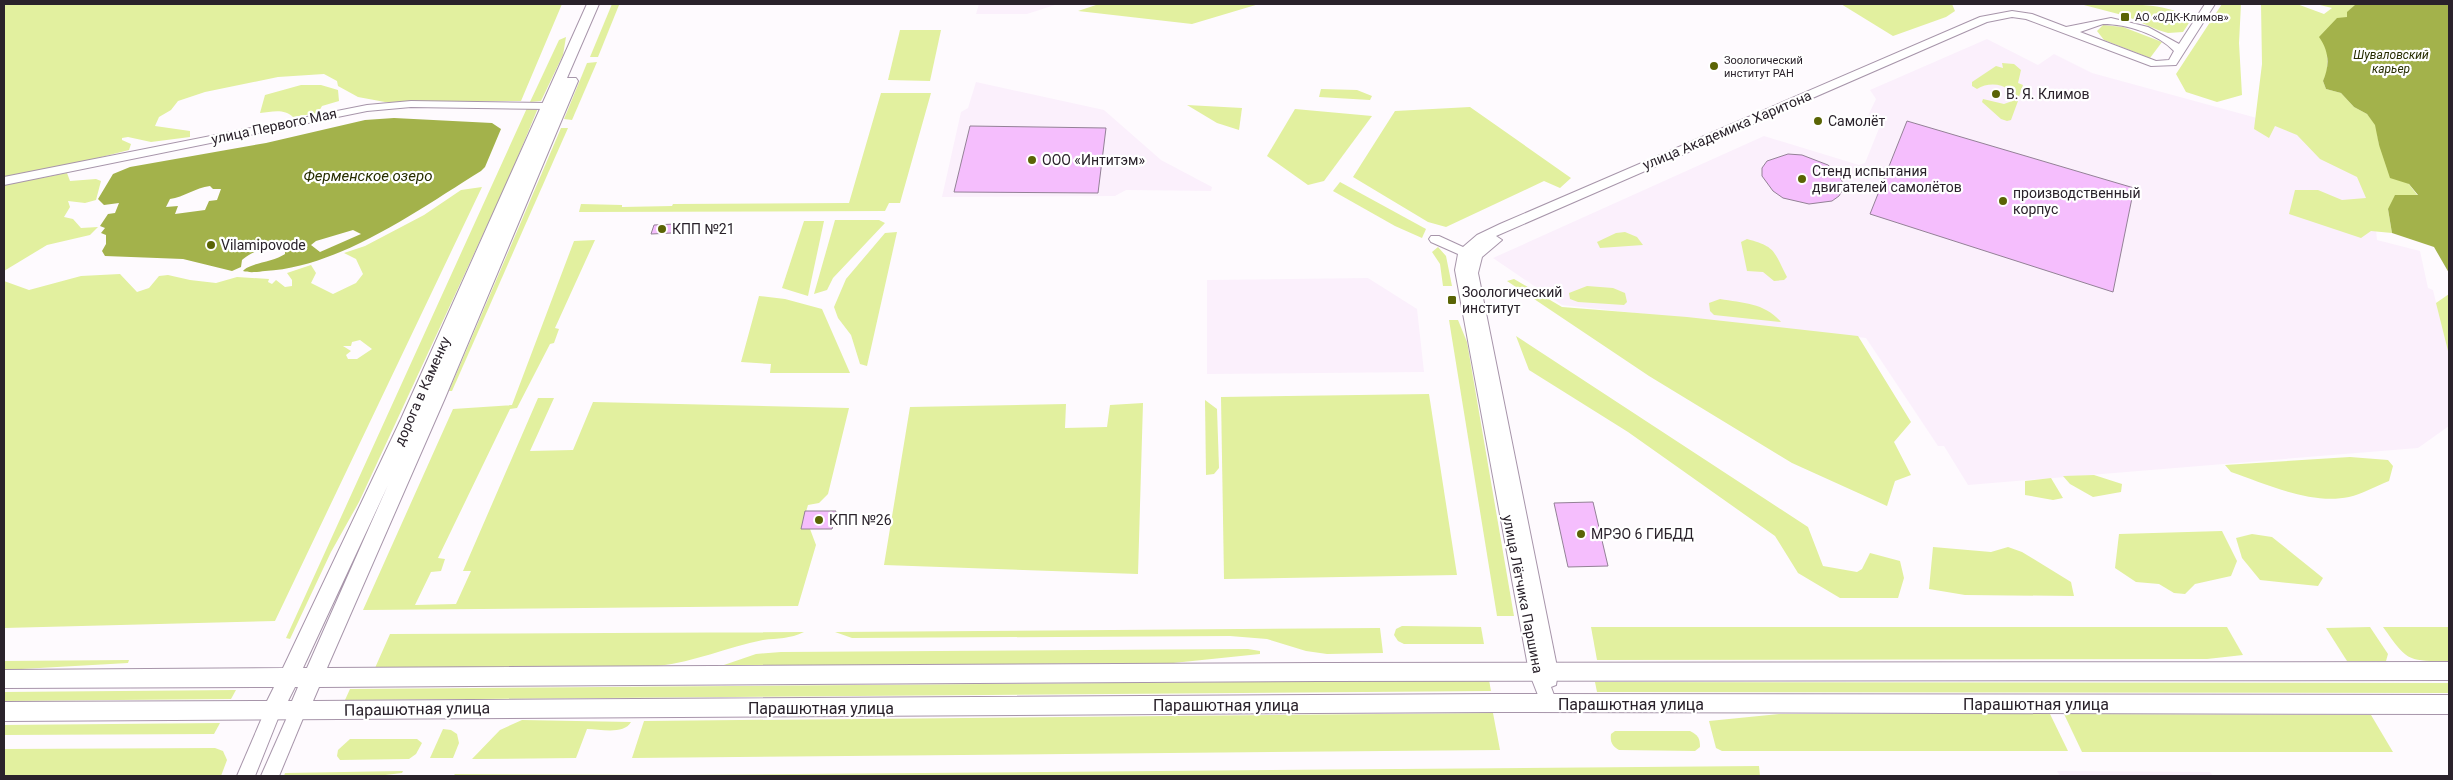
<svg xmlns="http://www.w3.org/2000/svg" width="2453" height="780" font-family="Roboto,sans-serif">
<rect width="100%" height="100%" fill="#fefafe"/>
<g fill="#fbf0fc">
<path d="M979 4H1058L1027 14H976Z"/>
<path d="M1987 39 2038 65 2054 54 2092 73 2356 145 2372 189 2377 240 2420 251 2428 288 2433 290 2449 355V426L2418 448 1968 485 1944 446H1938L1866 338 1562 305 1493 258 1764 136 1859 165 1865 163 1880 126 1879 123 1866 120 1876 99 1870 90Z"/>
<path d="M976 82 1104 110 1161 160 1212 187 1211 191 1126 190 1115 196 942 197 961 112 968 108Z"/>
<path d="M1368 278 1417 309 1424 372 1207 374V280Z"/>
<path d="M2057 771 2210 772 2213 776H2060Z"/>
</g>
<g fill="#e2f09f" fill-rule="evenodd">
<path d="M4 4H562L521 101 385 102 358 97 338 86 337 81 324 74 278 77 205 92 178 101 171 110 159 117 155 126 190 131V137L151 142 128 137 122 138V140L131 144 129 150 66 166 4 178Z"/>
<path d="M612 4 619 5 598 57H590Z"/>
<path d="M1099 4H1259L1192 24 1078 11Z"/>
<path d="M1841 4H1952L1955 11 1946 17 1893 36Z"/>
<path d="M2080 4C2107 4 2172 0 2191 20L2183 32 2168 33 2158 30 2126 16Z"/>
<path d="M2222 4H2241L2239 43 2242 95 2217 102 2186 92 2176 74Z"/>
<path d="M2261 4H2297L2324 14 2332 8 2316 4H2356L2348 12 2347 17 2327 48V73L2323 81 2326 89 2341 93 2354 107 2367 114 2376 125 2379 145 2418 196 2388 209 2392 233 2371 231 2361 238 2289 214 2295 190H2318L2342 200 2366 198 2357 177 2320 159 2297 135 2275 126 2269 138 2254 129 2262 64Z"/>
<path d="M2103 25 2123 27 2162 42 2150 58 2104 40 2097 31Z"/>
<path d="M900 30H941L930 81 888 80Z"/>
<path d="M566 37 563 55 541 101 530 102 559 40Z"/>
<path d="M597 62 572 120 564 119 587 63Z"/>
<path d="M2002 63 2014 64 2021 70 2018 83 2023 85 2019 97C2014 95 2014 92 2009 90 2000 83 1987 83 1977 89L1972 86V82L1996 66 2003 68Z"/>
<path d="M301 85H321L338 90 339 101 322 106 318 113 293 117C284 108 271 112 260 113L265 95Z"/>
<path d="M1321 89 1357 90 1372 96 1370 100 1319 97Z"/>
<path d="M881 93H931L900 203H889L885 211 579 212 581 204 622 205V207L672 206 673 204 849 203Z"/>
<path d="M1983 99 2004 104 2015 100 2018 101 2011 120 2007 121 2001 119 1982 102Z"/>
<path d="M1187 105 1242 108 1239 130 1217 123Z"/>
<path d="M1470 107 1571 178 1560 188 1544 181 1446 227 1428 222 1353 177 1395 111Z"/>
<path d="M527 108H538L510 176 359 502 331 552 290 639 286 638Z"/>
<path d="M1295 109 1372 116 1324 181 1308 185 1267 156Z"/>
<path d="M561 128H568L452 391H449Z"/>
<path d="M67 173 70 181 96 179 101 181 96 200 85 203 68 201 70 207 64 217 73 219 81 228 98 227 90 235 47 245 4 271V185Z"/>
<path d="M1340 182 1426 229 1422 238 1395 226 1333 191Z"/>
<path d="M482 187 275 621 4 628V281L29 290 81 276 120 274 137 292 149 288 159 276 168 275 190 280 216 283 237 277 269 279 268 282 272 284 276 280 285 287 292 286V280L287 273 311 265 316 273 311 283 333 294 356 283 363 274 356 259 344 253 365 246 424 215 461 190ZM360 340 372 349 357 359H348L346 355 351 351 343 346H351L352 342Z"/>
<path d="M835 220H879L885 223 833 278 827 290 814 294Z"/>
<path d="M804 221H824L808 296 782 288Z"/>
<path d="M897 232 867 366 860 364 851 335 838 318 834 307 846 279 885 233Z"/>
<path d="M1625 232 1637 237 1643 245 1600 248 1597 242 1616 233Z"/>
<path d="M1747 239C1776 247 1773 250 1787 277L1784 280 1774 281 1763 272 1747 271 1741 242Z"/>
<path d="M595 240 555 328 559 329 554 343 550 344 517 408 510 409 438 558 445 559 441 571 431 572 415 605 456 604 471 571H463L538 398H554L530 451 573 450 593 402 849 408 828 494 819 503 808 505 801 529H810L816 545 798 606 363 610 453 409 512 405 574 241Z"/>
<path d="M1438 247 1446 256 1452 286H1443L1440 264 1432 252Z"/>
<path d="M1514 279 1562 307 1687 317 1858 336 1911 422 1894 442 1911 475 1895 481 1887 506 1792 463 1649 376 1507 281Z"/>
<path d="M1587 286 1613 288 1625 293 1627 302 1624 305 1578 302 1570 299 1569 293Z"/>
<path d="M2449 294V355L2436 303Z"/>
<path d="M759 296 785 299 822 309 850 373H770L771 364 741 362Z"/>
<path d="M1720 299C1743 303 1765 303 1781 322L1714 315 1710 311 1709 303Z"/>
<path d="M1449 320H1458L1467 342 1514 616H1497Z"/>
<path d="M1516 336 1808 527 1823 566 1857 572 1862 569 1870 553 1900 561 1904 578 1898 598H1840L1798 573 1775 536 1628 432 1529 370Z"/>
<path d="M1429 394 1457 575 1224 579 1221 397Z"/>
<path d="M1205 400 1217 409 1219 468 1214 474 1206 475Z"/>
<path d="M1143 403 1138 574 884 565 910 407 1066 404 1065 428 1107 427 1110 405Z"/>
<path d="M2350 457 2388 460 2393 466 2389 481C2376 486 2362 494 2349 497 2311 505 2266 484 2231 472L2225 465Z"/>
<path d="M2094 475 2122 484 2121 492 2093 497 2070 484 2063 476Z"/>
<path d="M2051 478 2063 498 2053 500 2025 495V481Z"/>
<path d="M2222 531 2237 561 2231 576 2195 584 2185 594 2174 593 2159 584 2136 582 2115 568 2119 534Z"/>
<path d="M2252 534 2272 537 2323 578 2318 586 2260 580 2242 558 2236 538Z"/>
<path d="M1933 547 1991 552 2008 547 2022 552 2071 582 2074 596 1965 595 1929 589Z"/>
<path d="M1402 626 1481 627 1484 644H1404L1398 641 1394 635 1396 629Z"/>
<path d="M1591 627H2227L2243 655 2207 659 1597 660Z"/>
<path d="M2370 627 2388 654 2386 661H2347L2326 628Z"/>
<path d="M2383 627H2449V661C2407 661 2408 662 2383 627Z"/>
<path d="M1380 628 1383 653 1327 654 1306 651 1267 639 1230 636 852 638 835 632Z"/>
<path d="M804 632C790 639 778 638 763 640 727 647 695 662 658 666L375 668 390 634Z"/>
<path d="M1248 649 1260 651V654L1173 663 721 666 756 654 781 652Z"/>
<path d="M129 660 128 663 4 670V661Z"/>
<path d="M1489 680 1491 691 345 700 350 689Z"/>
<path d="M1595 682 2449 683V693L1597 692Z"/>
<path d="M236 690 231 699 4 701V692Z"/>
<path d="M1493 713 1500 750 632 758 644 721Z"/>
<path d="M1779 714H2050L2068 751H1722L1716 748 1709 721Z"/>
<path d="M2064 714 2371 715 2393 752H2082Z"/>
<path d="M522 720 631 722C624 735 600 729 587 729L576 758 472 759 500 730Z"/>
<path d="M220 723 214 734 4 735V725Z"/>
<path d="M443 729 451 730 457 734 459 743 453 758H430Z"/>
<path d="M1615 731H1690C1698 735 1700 738 1700 747L1695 751 1619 750C1612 746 1610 742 1611 734Z"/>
<path d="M350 739H417L422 743 416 754 409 759 340 760 337 756 338 750Z"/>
<path d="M215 748 223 751 227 760 221 776H4V749Z"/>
<path d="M1759 766 1760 776H453L455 774 679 775Z"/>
<path d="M403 771 402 773 377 776H284L285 773Z"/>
</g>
<g fill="#a3b24b" fill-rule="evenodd">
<path d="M2356 4H2449V273L2434 247 2392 233 2388 209 2395 195H2418L2409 184 2390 178 2379 145 2375 125 2367 114 2354 107 2341 93 2326 89 2323 81C2330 65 2329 51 2319 37L2337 18 2347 17V12Z"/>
<path d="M394 118 492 123 501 129 485 167 481 171C418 210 340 267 265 271 258 272 249 273 243 271 249 263 274 262 285 254V250C273 242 252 251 242 260L241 267 232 271 183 259 105 256 102 251 106 244V235L101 233 105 228 100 226 108 214 115 213 119 203 104 205 98 199 113 174 130 167 266 143 365 120ZM210 186 213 189H221L217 200 209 201 205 210 175 214 178 206 166 207 170 199C184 197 195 188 210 186ZM353 230 361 234 320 252 311 245 316 241Z"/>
</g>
<g fill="#f5befd" stroke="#938196">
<path d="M1907 121 2134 188 2113 292 1870 214Z"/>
<path d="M970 126 1106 128 1098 193 954 192Z"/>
<path d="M1788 154 1802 155 1828 165 1837 173 1842 181 1843 189 1839 196 1832 201 1809 204 1783 198 1773 191 1762 176V168L1767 161Z"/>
<path d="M675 224 672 233 651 234 654 225Z"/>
<path d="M1593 502 1608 566 1568 567 1554 503Z"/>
<path d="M805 511H836L832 529H801Z"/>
</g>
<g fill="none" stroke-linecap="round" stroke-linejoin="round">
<defs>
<g id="minor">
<path d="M2205 4H2215L2176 65 2151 66 2026 19 2012 17 1987 22 1496 236 1502 240 1482 257 1478 273 1558 672 1556 685 1551 687 1557 703 1555 708 1549 710 1543 708 1529 672 1455 270 1458 254 1431 242 1429 239 1431 236H1439L1463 247 1477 235 1500 224 1980 17 2012 11 2032 14 2066 27 2111 18 2148 27 2179 44ZM2103 24C2127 24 2158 34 2174 51L2169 60 2156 61 2080 32Z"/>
<path d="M411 101 547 103 553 106 547 109 411 107 367 111 4 185V177L367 105Z"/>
<path d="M273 703 279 706 281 711 255 776H237L267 706Z"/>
<path d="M298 703 304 706 306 711 279 776H261L292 706Z"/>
</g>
<path id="major" d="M587 4H599L567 78H576L578 81 445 398 327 668 1319 663 2449 662V680L1319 681 319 687 313 701 1496 694 2449 695V714L1496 712 4 721V702L267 701 274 687 4 688V670L283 668 401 419ZM388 485 307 668H303ZM295 687H298L292 701H288Z"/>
</defs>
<use href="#minor" stroke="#a795aa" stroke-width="2"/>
<use href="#major" stroke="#a795aa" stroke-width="2"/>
<use href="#minor" fill="#fff" fill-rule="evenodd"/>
<use href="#major" fill="#fff" fill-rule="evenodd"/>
</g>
<g fill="#5a6405" stroke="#fff" stroke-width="2">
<rect x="2120" y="12" width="10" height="10" rx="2.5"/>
<circle cx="1714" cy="66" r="5"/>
<circle cx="1996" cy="94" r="5"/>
<circle cx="1818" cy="121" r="5"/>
<circle cx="1032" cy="160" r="5"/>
<circle cx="1802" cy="179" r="5"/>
<circle cx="2003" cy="201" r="5"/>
<circle cx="662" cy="229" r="5"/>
<circle cx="211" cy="245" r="5"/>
<rect x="1447" y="295" width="10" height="10" rx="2.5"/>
<circle cx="819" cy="520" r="5"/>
<circle cx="1581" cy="534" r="5"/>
</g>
<g text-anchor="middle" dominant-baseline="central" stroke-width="4.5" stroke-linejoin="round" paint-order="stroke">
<g font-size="11" fill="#2a222b" stroke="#fff" text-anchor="start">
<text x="2135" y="17">АО «ОДК-Климов»</text>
<text x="1724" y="60">Зоологический<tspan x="1724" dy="13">институт РАН</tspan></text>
</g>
<g font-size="12" font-style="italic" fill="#272d01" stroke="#fff">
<text x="2391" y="55">Шуваловский<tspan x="2391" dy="14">карьер</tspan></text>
</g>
<g font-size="14" fill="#2a222b" stroke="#fff" text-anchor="start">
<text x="2006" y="94">В. Я. Климов</text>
<text x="1828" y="121">Самолёт</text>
<text x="1042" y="160">ООО «Интитэм»</text>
<text x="1812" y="171">Стенд испытания<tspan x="1812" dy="16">двигателей самолётов</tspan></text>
<text x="2013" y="193">производственный<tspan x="2013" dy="16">корпус</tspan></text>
<text x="672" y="229">КПП №21</text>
<text x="221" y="245">Vilamipovode</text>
<text x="1462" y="292">Зоологический<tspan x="1462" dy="16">институт</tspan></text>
<text x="829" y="520">КПП №26</text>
<text x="1591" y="534">МРЭО 6 ГИБДД</text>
</g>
<g font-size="14" fill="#2a222b" stroke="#fff">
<text transform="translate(274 126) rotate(-12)">улица Первого Мая</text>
<text transform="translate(1727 130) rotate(-23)">улица Академика Харитона</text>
<text transform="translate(422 391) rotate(-66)">дорога в Каменку</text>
<text transform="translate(1523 594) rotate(79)">улица Лётчика Паршина</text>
</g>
<g font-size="15" font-style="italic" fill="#272d01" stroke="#fff">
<text x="368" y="176">Ферменское озеро</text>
</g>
<g font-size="16" fill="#2a222b" stroke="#fff">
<text x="1631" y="704">Парашютная улица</text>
<text x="2036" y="704">Парашютная улица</text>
<text x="1226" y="705">Парашютная улица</text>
<text x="821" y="708">Парашютная улица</text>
<text transform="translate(417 709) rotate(-1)">Парашютная улица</text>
</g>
</g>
<rect width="2453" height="780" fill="none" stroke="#2a222b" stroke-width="10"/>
</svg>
